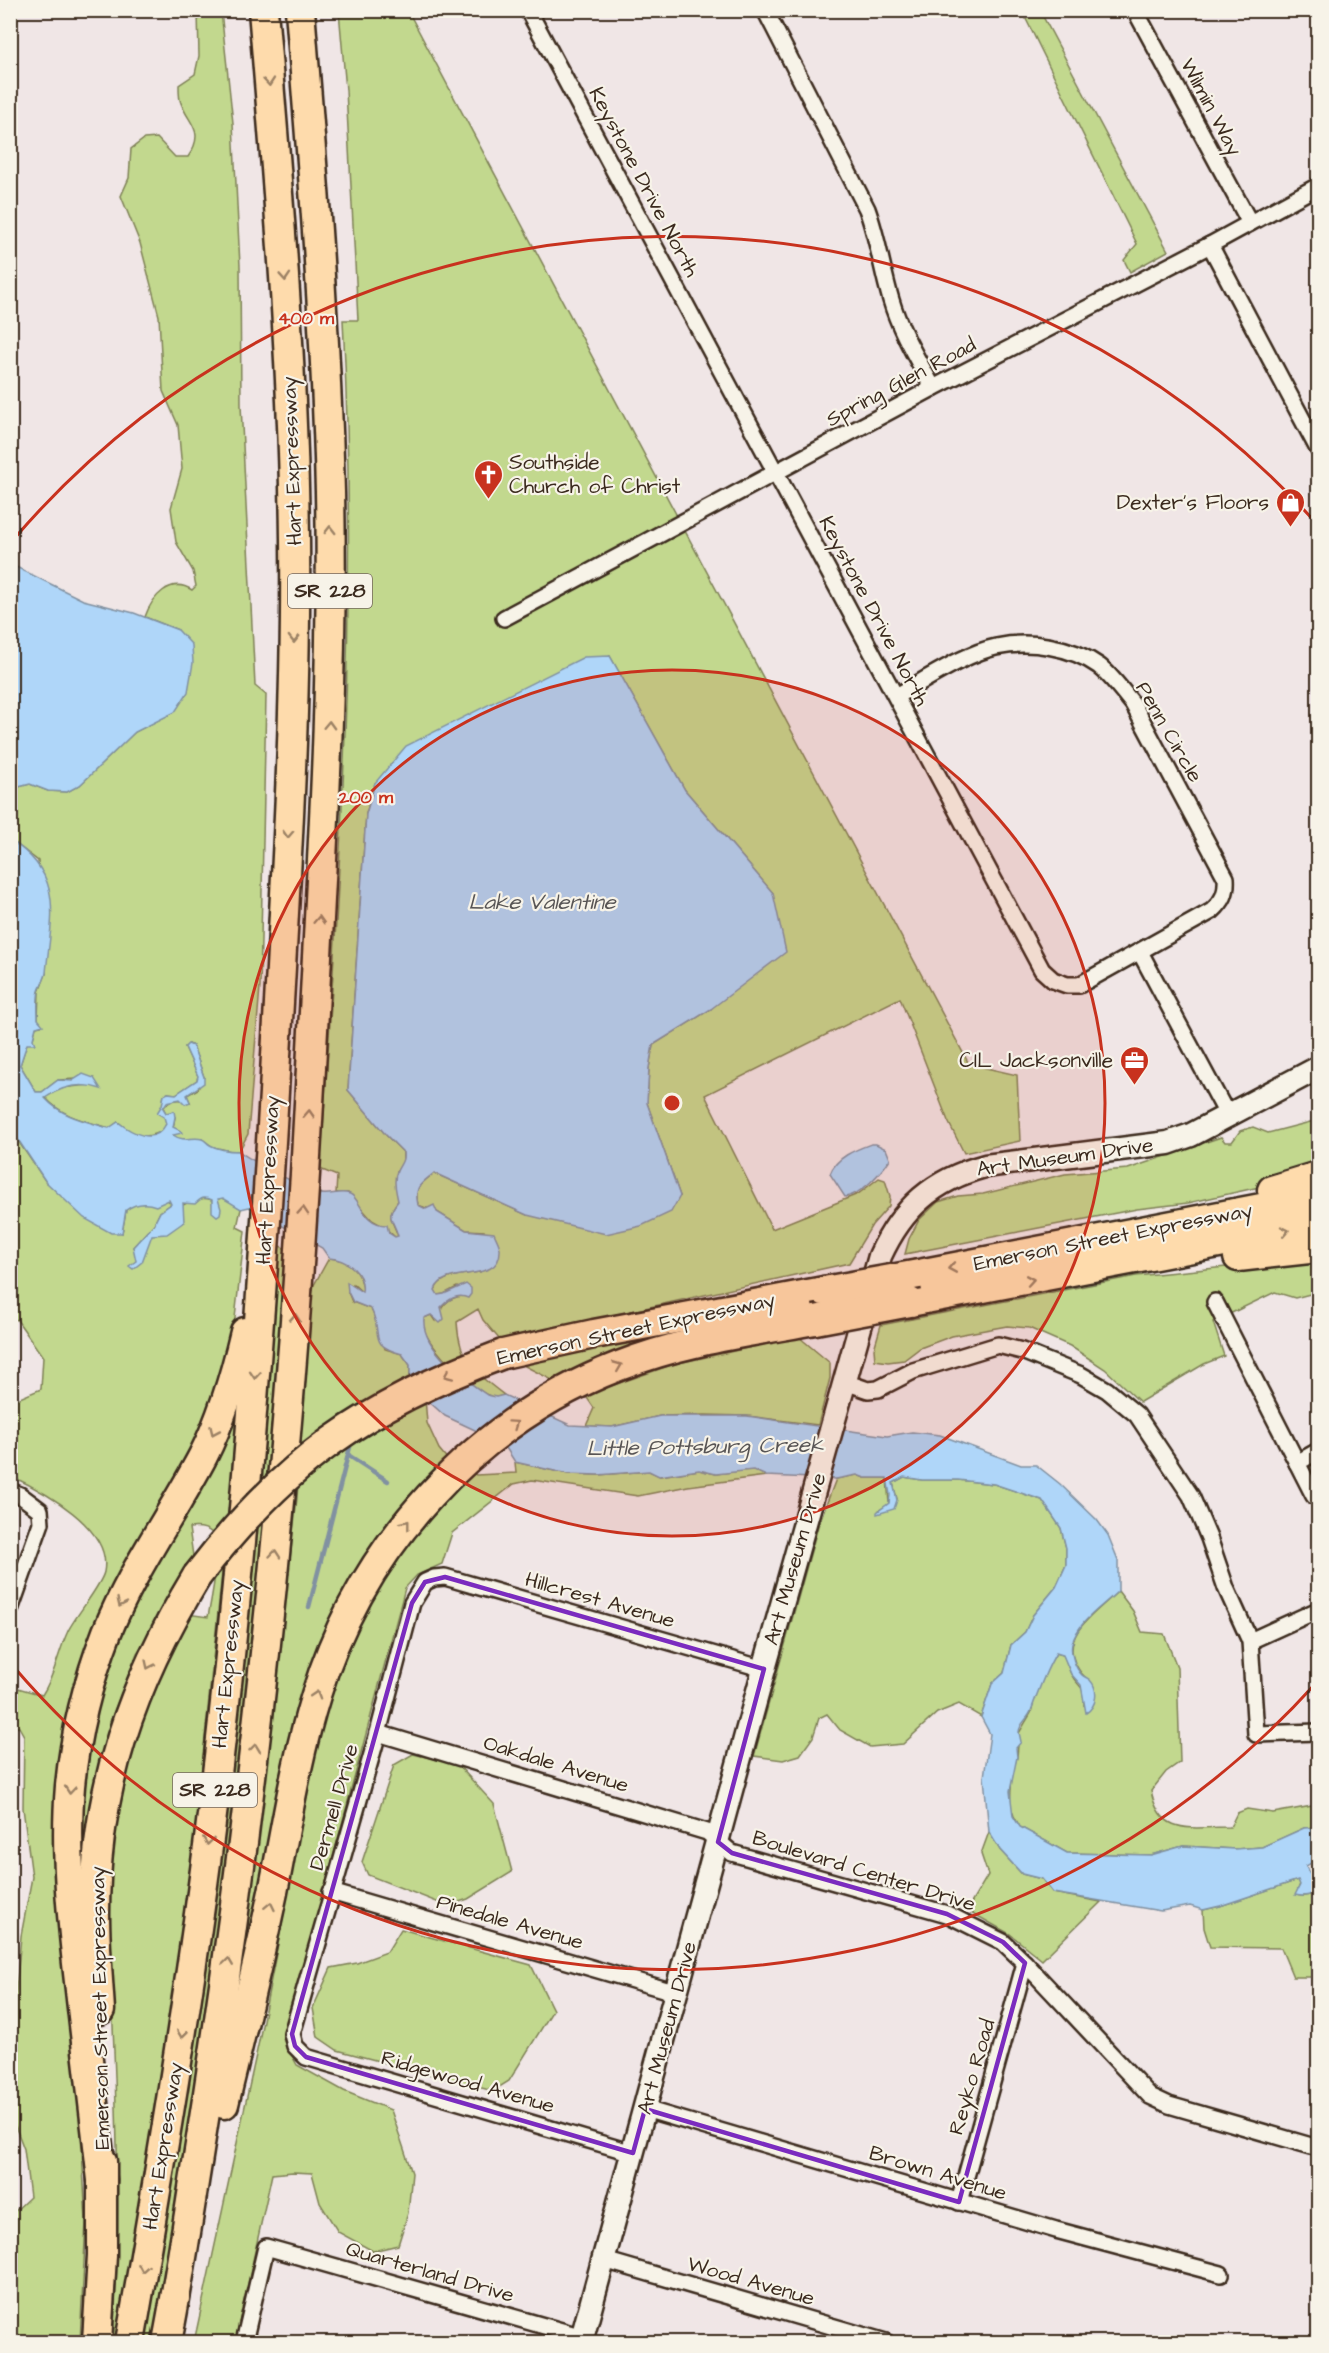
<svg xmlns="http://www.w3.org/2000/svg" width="1329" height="2353" font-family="'Architects Daughter',sans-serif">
<rect width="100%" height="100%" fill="#f0e6e6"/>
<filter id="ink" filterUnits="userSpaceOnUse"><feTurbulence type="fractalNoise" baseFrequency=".0167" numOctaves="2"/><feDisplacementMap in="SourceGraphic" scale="12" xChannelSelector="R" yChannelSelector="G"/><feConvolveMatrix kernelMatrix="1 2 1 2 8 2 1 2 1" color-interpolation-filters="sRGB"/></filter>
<g filter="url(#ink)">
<g fill="#c2d88e" stroke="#7e8156" stroke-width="1.5">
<path d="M198 11H221L233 123 240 266 241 405 255 686 266 695 260 987 248 1134 239 1151H231L213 1147 202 1139H179L172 1135 175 1117 166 1113 163 1108C170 1099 180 1098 190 1102L187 1095 198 1089 204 1077 193 1046 189 1044 185 1047 198 1076 197 1080 176 1094 168 1093 164 1095C161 1107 166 1113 166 1123 165 1134 146 1138 138 1135 130 1133 125 1127 118 1122L110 1128C85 1121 62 1117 45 1097L61 1088 88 1085 94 1078 58 1080 42 1092H36L20 1065 27 1043 33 1039 36 1027 41 1026 38 1019 39 992 46 974 38 861 11 840 10 789 30 784 48 791 67 792 80 785 135 732 174 712 178 630 145 617C152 597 170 576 192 590L196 586 193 571 176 542 171 508 182 469 178 425 163 391 159 316 140 243 121 196 129 178 131 149 144 139 157 138 175 157H188C207 129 187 124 180 100 179 96 179 90 179 85L195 74 199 56Z"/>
<path d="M339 11H408L969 1064 1017 1075 1020 1141 964 1153 948 1121 900 998 705 1095 772 1229 858 1194 879 1178 885 1180 890 1196 889 1206 872 1225 849 1263 500 1340 483 1320 478 1309 457 1322C459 1361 474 1372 504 1395 502 1396 497 1397 495 1397 476 1396 427 1346 423 1327 422 1324 423 1321 424 1318L431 1315 435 1321C441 1307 447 1297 463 1296L457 1287 444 1294 437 1295 435 1290C440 1275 466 1274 480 1272L484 1231 466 1230 437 1212 418 1205C414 1186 420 1185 434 1173L527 1215 680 1196 647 1103 649 1068 653 1045 711 1009 773 893 685 790 610 656 375 783 366 814 348 1090 386 1135 403 1152V1163L397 1171 398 1201C385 1218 393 1220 398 1236L395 1237 383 1226 372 1220 348 1193H336L337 1176 320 1169C340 886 358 603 343 320H358L346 90Z"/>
<path d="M1022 11H1040L1168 251 1130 272 1124 260 1137 244Z"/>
<path d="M1318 1120V1167L1268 1185 1188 1203 1137 1209 905 1254 909 1239 919 1220 938 1202 958 1196 983 1194 1065 1174 1128 1169 1221 1137 1225 1142H1232L1240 1131 1253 1127 1268 1133Z"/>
<path d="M10 1129 46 1182 122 1233 126 1210 135 1204 168 1200 171 1204 160 1212 154 1224 133 1247 142 1258C145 1251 147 1243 151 1236 160 1219 192 1192 212 1200L213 1207 218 1199 223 1198 235 1204 241 1209 237 1227 245 1231 232 1344 216 1398 74 1706 79 2098 86 2221 80 2342H22L21 2338 11 2326V2215L30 2197 24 2149 11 2115 10 2015 15 2003 21 1936 32 1877 23 1808 24 1736 19 1727 11 1729V1686L42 1695C55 1676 58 1652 68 1631 75 1616 101 1586 104 1572 113 1528 43 1491 11 1476V1407L15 1400 41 1389 43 1357 17 1320 11 1318Z"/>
<path d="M276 1244 288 1250 278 1411 235 1824 155 2342H142Z"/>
<path d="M329 1258C349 1259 363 1272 363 1293L353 1284 348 1292 352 1302 371 1309 377 1322 385 1349 402 1354 410 1365V1376L425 1398 427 1423 439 1449 449 1461 391 1523 362 1563 339 1603 249 1941 246 1940 297 1498 310 1304 314 1285Z"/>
<path d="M1318 1258V1292L1295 1298 1275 1292 1213 1322 1224 1356 1204 1364 1140 1402 1105 1369 1070 1346 1029 1328 1007 1326 952 1336 920 1348 904 1360 888 1362 875 1360 874 1349 881 1325 1136 1276Z"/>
<path d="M706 1324 556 1382 517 1362Z"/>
<path d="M799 1337 830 1363V1378L818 1425 747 1416 705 1415 660 1416 612 1427 586 1426 594 1408 585 1395 674 1364Z"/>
<path d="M238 1418 196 1824 163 2062 118 2342H113C120 2245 118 2149 114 2051 111 1965 103 1878 120 1793 133 1730 161 1672 187 1614L208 1617C211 1600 223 1545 212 1533 206 1527 197 1527 189 1528L194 1563 137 1653 111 1719 93 1792 86 1850H80L77 1779 103 1658 231 1419Z"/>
<path d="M515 1462 568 1474 598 1475 649 1471 660 1476 699 1470 716 1474 753 1469 766 1476 688 1486 638 1496 532 1480 514 1484 452 1533 442 1564 417 1575 405 1588 284 2041 297 2065 344 2091 391 2110 412 2173 408 2213 398 2245 373 2251 338 2232 320 2203 312 2173 293 2172 272 2174 235 2342H194L259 2041 321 1723C338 1667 361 1608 395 1559 417 1528 444 1500 470 1471L476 1475 516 1473Z"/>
<path d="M857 1475 865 1478H887L889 1504 878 1511 897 1499 893 1483 904 1477 922 1480H958L994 1484 1042 1500 1061 1528 1066 1548V1565L1056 1587 1033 1615 1025 1632 1011 1645 1004 1673 992 1684 981 1717 959 1704 937 1713 903 1744 870 1747 840 1730 827 1714 819 1718 813 1737 800 1755 783 1760 754 1756 818 1526 836 1479Z"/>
<path d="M1118 1591 1133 1611 1142 1632 1164 1634 1177 1667 1180 1762 1166 1772 1151 1791C1160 1837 1192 1827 1230 1827L1237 1813 1247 1809 1273 1813 1318 1805V1827L1304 1828 1262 1847 1235 1849 1183 1846 1151 1855 1067 1853 1020 1827 1014 1816 1010 1805 1012 1774 1017 1757 1019 1733 1031 1713 1034 1699 1043 1675 1056 1653 1063 1655C1067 1662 1068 1668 1071 1674 1079 1690 1085 1682 1084 1706L1090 1681C1082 1675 1080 1672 1075 1663 1061 1632 1100 1610 1118 1591Z"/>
<path d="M413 1754 457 1764 494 1804 512 1872 468 1899 447 1906 368 1875 362 1862 394 1765Z"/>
<path d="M989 1832 1000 1850 1022 1874 1042 1879 1053 1893 1101 1902 1042 1960 1010 1934 967 1910 988 1875 981 1854Z"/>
<path d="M1298 1880 1300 1884 1296 1895C1304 1897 1312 1896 1318 1890V1977H1293L1281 1948 1210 1947 1204 1928 1203 1910 1220 1906Z"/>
<path d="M401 1929 531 1965 553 2010 509 2081 493 2091 337 2050 318 2037 313 2008 331 1968 357 1963 387 1952Z"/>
</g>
<g fill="#afd6f9" stroke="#8191a1" stroke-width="1.5">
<path d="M10 564 83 600 134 613 178 630 192 645 193 663 188 692 175 712 135 732 80 785 67 792 48 791 30 784 11 789Z"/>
<path d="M610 656 685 790 773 893 786 952 711 1009 653 1045 649 1068 647 1103 680 1196 671 1212 641 1226 606 1234 527 1215 434 1173C420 1185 414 1186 418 1205L426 1209 434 1205 437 1212 466 1230 494 1233C496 1238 501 1246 500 1251 500 1285 444 1264 435 1290L438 1295 444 1294 466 1284 471 1288V1294L468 1298C457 1293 448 1300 441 1307L444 1319 440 1323 431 1315 424 1318C421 1349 464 1379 487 1395L496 1397 504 1395 570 1425 612 1427 660 1416H747L887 1436 912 1432 940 1435 1021 1465H1036L1060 1484 1097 1520 1108 1535 1118 1560V1591C1102 1607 1078 1621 1072 1644 1070 1653 1075 1668 1082 1675 1084 1677 1088 1678 1090 1680 1099 1690 1097 1706 1086 1713L1081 1685 1071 1674 1063 1655 1056 1653C1045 1672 1038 1691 1031 1711 1029 1718 1019 1724 1019 1732 1019 1733 1021 1741 1021 1742L1016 1748 1017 1757 1010 1791 1013 1816 1020 1827 1067 1853 1151 1855 1183 1846 1235 1849 1262 1847 1304 1828 1318 1827V1859L1306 1866 1309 1873 1314 1872 1318 1876V1890C1312 1896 1304 1897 1295 1895L1300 1885 1298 1880 1220 1906 1203 1910 1190 1906 1161 1911 1053 1893 1042 1879 1022 1874 1000 1850 989 1832 984 1777 990 1734 981 1717 992 1684 1004 1673 1011 1645 1025 1632 1033 1615 1056 1587 1066 1565V1548L1061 1528 1042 1500 994 1484 958 1480H922L904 1477 893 1483 897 1500 894 1509 877 1514V1512L889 1503 890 1495 887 1478H865L857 1475 836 1479 766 1476 753 1470 716 1474 699 1470 659 1476 649 1471 598 1475 568 1474 515 1462 503 1443 445 1416 425 1398 410 1376V1365L402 1354C366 1344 384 1335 371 1309L353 1302 348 1292 347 1282 362 1292C365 1273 347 1259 329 1258L322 1248 249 1207 241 1209 223 1198 218 1199 221 1209 220 1214 217 1216 212 1212V1200C204 1196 201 1198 195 1204L183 1203 184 1222 167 1234 152 1235 142 1262 133 1269 129 1266 136 1261 133 1247 154 1224 160 1212 171 1204 169 1200 156 1206C145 1202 136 1203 126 1210L122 1233H111L84 1218 46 1182 11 1129 10 840C66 875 51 918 46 973 45 979 41 985 39 991 37 999 38 1010 38 1019L43 1025 36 1027 33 1039 35 1044H27L20 1065 36 1092H42L58 1080 72 1081 83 1074 94 1078 101 1089C81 1082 62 1086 45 1098 62 1117 85 1121 109 1128L118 1122C132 1133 155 1146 166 1124L164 1117 157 1113 162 1105 164 1095 168 1093 176 1094 197 1080 198 1076 185 1047 188 1044 193 1046 204 1077V1083L187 1095 190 1102 185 1104 180 1099 167 1102 163 1108 166 1113 174 1111 175 1117 173 1127 181 1131 182 1133 173 1135C185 1143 191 1136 202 1139 205 1140 207 1143 210 1145 219 1150 229 1151 239 1151 246 1158 306 1189 317 1193 327 1197 340 1190 350 1194 361 1198 362 1225 387 1225L389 1233 395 1237 398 1236C394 1219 384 1219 398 1201 396 1191 393 1180 397 1171 401 1162 404 1162 403 1152L386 1135 348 1090 366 814 375 783 406 746 584 657Z"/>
<path d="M871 1144H876L886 1149 890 1159C881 1173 861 1195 845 1197L830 1174C836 1157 855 1150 871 1144Z"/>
</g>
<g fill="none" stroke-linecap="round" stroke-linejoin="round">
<g stroke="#8191a1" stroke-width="4.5">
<path d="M348 1455 388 1481"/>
<path d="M309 1607 350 1447"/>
</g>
<defs>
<g id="street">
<path d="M528 10 1042 970 1053 980 1067 985H1079L1212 911C1223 901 1227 893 1226 878L1133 704C1122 691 1112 676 1099 666 1071 646 1029 640 996 647 966 653 924 681 896 696"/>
<path d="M765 10 867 209C878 239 882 270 891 300 900 331 918 360 933 388"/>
<path d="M1135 10 1250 223"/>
<path d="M1210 245 1318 449"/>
<path d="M504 618 933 388 1210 245 1318 186"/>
<path d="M1140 952 1228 1116"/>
<path d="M1215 1302 1314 1496"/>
<path d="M845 1382 868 1390 878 1389 913 1371 998 1345 1022 1351 1081 1375 1107 1390 1137 1415 1191 1496 1209 1538 1226 1588 1250 1641 1256 1734 1318 1732"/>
<path d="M1297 1463 1318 1451"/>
<path d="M10 1491 20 1495 40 1510 41 1523 10 1610"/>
<path d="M1250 1641 1318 1610"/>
<path d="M378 1733 707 1832 732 1853 947 1914 1003 1942 1025 1963 1150 2096 1169 2105 1318 2148"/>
<path d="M331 1892 677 1993"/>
<path d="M645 2109 1056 2230 1221 2274"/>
<path d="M633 2153 306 2057 295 2046 292 2034 378 1733 412 1603 425 1582 434 1578 445 1577 764 1669"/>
<path d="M959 2202 1025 1963"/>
<path d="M604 2260 886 2342"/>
<path d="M244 2342 266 2247 583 2337"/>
</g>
<path id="secondary" d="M581 2342 764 1669 880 1256C902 1208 933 1180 985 1166L1168 1143 1191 1135 1318 1068"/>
<g id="highway">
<path d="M1272 1190 1318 1176"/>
<path d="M1238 1257 1318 1248"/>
<path d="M919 1274 1318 1197"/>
<path d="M910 1302 1318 1224"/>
<path d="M503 1354 594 1334 824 1291"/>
<path d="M100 2010C98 1978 95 1946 95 1914 95 1788 132 1683 197 1576"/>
<path d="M224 2104C241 2034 258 1963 273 1892 286 1827 296 1759 316 1695 361 1547 474 1422 619 1366 682 1341 749 1332 815 1320"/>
<path d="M102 2180C95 2119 88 2059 81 1999 73 1929 64 1857 70 1786 75 1734 88 1681 107 1632 132 1570 172 1515 203 1456 223 1417 235 1375 245 1332"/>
<path d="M97 2342 102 2255V2161"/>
<path d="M130 2342C161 2165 191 1987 213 1807 242 1570 260 1331 274 1092 284 908 297 724 295 539 293 362 278 187 263 10"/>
<path d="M167 2342C179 2281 188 2219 198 2157 256 1796 292 1433 311 1068 321 876 334 685 330 492 326 331 313 171 300 10"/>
</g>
</defs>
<use href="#street" stroke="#3b2a1e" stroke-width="20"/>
<use href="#secondary" stroke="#3b2a1e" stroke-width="27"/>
<use href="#highway" stroke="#3b2a1e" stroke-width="33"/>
<use href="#street" stroke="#f7f3e8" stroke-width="15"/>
<use href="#secondary" stroke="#f7f3e8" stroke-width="22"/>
<use href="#highway" stroke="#fedbac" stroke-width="28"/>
<defs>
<g id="highway-bridge">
<path d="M824 1291 919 1274"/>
<path d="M815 1320 910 1302"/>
<path d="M197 1576C286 1460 366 1405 503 1354"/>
</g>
</defs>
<use href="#highway-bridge" stroke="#3b2a1e" stroke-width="33" stroke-linecap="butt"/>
<use href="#highway-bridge" stroke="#fedbac" stroke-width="28"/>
</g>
<defs><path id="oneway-chevron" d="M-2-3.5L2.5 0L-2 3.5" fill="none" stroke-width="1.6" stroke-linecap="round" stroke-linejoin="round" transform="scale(1.5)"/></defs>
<g stroke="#9c8265">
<use href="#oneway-chevron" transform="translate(269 82) rotate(85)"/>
<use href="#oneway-chevron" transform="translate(285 277) rotate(86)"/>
<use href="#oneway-chevron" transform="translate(330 530) rotate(-90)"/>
<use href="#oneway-chevron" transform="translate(294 639) rotate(91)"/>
<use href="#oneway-chevron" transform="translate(329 725) rotate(-88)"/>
<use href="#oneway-chevron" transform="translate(288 834) rotate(93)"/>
<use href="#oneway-chevron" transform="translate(319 920) rotate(-87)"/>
<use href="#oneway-chevron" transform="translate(309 1114) rotate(-87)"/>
<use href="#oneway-chevron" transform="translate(303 1211) rotate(-86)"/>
<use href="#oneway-chevron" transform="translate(1285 1231) rotate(-12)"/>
<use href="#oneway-chevron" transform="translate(952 1268) rotate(170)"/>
<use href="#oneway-chevron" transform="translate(1030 1280) rotate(-10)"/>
<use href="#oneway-chevron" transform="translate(295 1318) rotate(-86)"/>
<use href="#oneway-chevron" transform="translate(618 1366) rotate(-22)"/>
<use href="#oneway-chevron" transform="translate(255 1375) rotate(94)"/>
<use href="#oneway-chevron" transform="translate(448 1375) rotate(156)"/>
<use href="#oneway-chevron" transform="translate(514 1424) rotate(-35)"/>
<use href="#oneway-chevron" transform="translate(214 1431) rotate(114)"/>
<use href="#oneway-chevron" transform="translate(406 1524) rotate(-52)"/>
<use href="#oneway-chevron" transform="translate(275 1554) rotate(-85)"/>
<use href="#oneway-chevron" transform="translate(121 1603) rotate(115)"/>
<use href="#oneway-chevron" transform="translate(149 1665) rotate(115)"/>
<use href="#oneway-chevron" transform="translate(316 1695) rotate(-73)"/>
<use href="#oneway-chevron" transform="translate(255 1748) rotate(-83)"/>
<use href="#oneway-chevron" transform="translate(70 1790) rotate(95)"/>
<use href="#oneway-chevron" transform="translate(208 1841) rotate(98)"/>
<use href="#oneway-chevron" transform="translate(270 1906) rotate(-78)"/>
<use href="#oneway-chevron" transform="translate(228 1962) rotate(-82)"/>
<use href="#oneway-chevron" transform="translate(182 2034) rotate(98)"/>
<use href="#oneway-chevron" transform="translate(143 2268) rotate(100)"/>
</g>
</g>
<path fill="none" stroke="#7b2cbf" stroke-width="4.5" stroke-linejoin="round" d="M445 1577 764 1669 718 1842 732 1853 947 1914 1003 1942 1025 1963 959 2202 645 2109 633 2153 306 2057 295 2046 292 2034 412 1603 425 1582Z"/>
<circle cx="672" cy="1103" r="433" fill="#c8321e" fill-opacity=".12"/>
<g fill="none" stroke="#c8321e" stroke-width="3">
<circle cx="672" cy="1103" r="433"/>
<path d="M1316 1683A867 867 0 0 1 13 1666M13 540A867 867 0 0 1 1316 523"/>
</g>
<defs>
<symbol id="church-pin" viewBox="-11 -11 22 30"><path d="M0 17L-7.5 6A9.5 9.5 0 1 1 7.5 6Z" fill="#c8321e" stroke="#f7f3e8"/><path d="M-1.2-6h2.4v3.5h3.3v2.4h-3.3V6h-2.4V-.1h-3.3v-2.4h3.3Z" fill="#fff"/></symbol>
<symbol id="shop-pin" viewBox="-11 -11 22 30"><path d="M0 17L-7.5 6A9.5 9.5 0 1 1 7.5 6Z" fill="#c8321e" stroke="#f7f3e8"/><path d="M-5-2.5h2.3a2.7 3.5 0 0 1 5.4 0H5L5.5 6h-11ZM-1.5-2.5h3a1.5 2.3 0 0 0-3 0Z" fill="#fff"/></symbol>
<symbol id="office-pin" viewBox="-11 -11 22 30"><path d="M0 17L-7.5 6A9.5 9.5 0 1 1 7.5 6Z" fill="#c8321e" stroke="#f7f3e8"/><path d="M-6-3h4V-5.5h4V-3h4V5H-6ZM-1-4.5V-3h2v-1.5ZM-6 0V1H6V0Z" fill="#fff"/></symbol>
</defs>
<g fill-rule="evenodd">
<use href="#church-pin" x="472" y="458" width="33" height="45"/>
<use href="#shop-pin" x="1274" y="486" width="33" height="45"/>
<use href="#office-pin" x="1118" y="1044" width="33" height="45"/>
</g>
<g text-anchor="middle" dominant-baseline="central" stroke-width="4.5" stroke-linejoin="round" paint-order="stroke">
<g fill="#f7f3e8" stroke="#73665b" stroke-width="1.5">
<rect x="288" y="574" width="84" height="34" rx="4.5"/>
<rect x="173" y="1773" width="84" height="34" rx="4.5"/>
</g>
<g font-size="20" font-weight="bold" fill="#3b2a1e">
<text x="330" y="591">SR 228</text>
<text x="215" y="1790">SR 228</text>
</g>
<g font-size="21" fill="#3b2a1e" stroke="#f7f3e8">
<text transform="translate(1211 107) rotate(62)">Wilmin Way</text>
<text transform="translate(644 182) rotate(62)">Keystone Drive North</text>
<text transform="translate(901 382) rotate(-28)">Spring Glen Road</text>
<text transform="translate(292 461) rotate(-92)">Hart Expressway</text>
<text transform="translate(874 611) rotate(62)">Keystone Drive North</text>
<text transform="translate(1169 732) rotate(60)">Penn Circle</text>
<text transform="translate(1065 1157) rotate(-8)">Art Museum Drive</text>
<text transform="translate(268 1180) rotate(-87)">Hart Expressway</text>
<text transform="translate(1113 1237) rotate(-11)">Emerson Street Expressway</text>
<text transform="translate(636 1329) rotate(-12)">Emerson Street Expressway</text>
<text transform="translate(795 1559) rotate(-74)">Art Museum Drive</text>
<text transform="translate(600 1600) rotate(16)">Hillcrest Avenue</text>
<text transform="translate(228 1664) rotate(-84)">Hart Expressway</text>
<text transform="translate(556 1764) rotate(17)">Oakdale Avenue</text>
<text transform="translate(334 1807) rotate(-74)">Dermell Drive</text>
<text transform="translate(864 1871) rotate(17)">Boulevard Center Drive</text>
<text transform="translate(510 1922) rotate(16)">Pinedale Avenue</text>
<text transform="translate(100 2008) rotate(-91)">Emerson Street Expressway</text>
<text transform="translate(667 2028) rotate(-75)">Art Museum Drive</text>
<text transform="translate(972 2077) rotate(-74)">Reyko Road</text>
<text transform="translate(468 2082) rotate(16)">Ridgewood Avenue</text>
<text transform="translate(163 2146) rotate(-81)">Hart Expressway</text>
<text transform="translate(938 2173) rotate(17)">Brown Avenue</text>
<text transform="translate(430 2272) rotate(16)">Quarterland Drive</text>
<text transform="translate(751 2281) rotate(16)">Wood Avenue</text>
</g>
<g font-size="21" fill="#3b2a1e" stroke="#f7f3e8" text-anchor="end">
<text x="509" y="462" text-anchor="start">Southside<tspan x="509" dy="24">Church of Christ</tspan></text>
<text x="1269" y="502">Dexter's Floors</text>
<text x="1113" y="1060">CIL Jacksonville</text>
</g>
<g font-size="22" font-style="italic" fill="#585555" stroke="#f7f3e8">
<text x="542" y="902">Lake Valentine</text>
<text transform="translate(705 1447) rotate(-1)">Little Pottsburg Creek</text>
</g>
</g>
<circle cx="672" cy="1103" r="9" fill="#c8321e" stroke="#f7f3e8" stroke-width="3"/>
<g font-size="18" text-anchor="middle" font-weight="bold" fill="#c8321e" stroke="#f7f3e8" stroke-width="4.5" stroke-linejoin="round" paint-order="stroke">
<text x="306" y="324">400 m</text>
<text x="366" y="803">200 m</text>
</g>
<rect width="1329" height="2353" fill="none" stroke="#f7f3e8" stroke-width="36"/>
<rect x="18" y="18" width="1293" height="2317" fill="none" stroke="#3b2a1e" stroke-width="2" filter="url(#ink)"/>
</svg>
